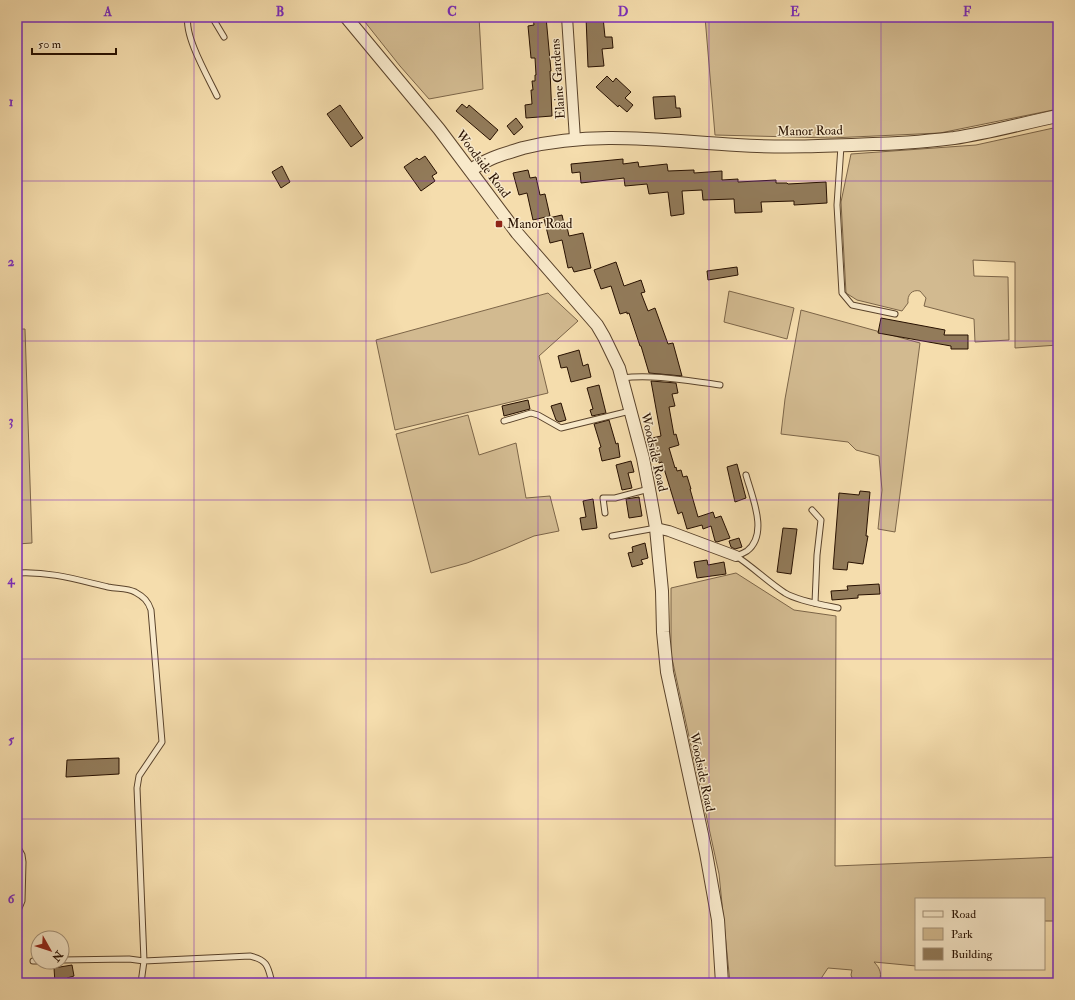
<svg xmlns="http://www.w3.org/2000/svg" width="1075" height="1000" font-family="'IM FELL Double Pica',serif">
<rect width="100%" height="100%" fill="#f5ddad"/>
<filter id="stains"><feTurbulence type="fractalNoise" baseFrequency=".005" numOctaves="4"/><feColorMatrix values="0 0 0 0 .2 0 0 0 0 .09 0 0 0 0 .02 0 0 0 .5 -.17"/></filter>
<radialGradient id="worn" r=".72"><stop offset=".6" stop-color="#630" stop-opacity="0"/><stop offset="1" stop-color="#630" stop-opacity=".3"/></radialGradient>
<g fill="#d2ba90" stroke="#7c6548">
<path d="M361 17H479L483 89 429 99 400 66Z"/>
<path d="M705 17H1058V109L940 133 831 138 715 135Z"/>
<path d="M1058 127V345L1015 348V262L973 260 974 276 1008 277 1009 340 975 342 974 319 924 306 926 298 920 291C912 289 907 295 908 303L902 311 857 300 846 293 841 202 851 154 976 145Z"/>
<path d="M729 291 794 308 787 339 724 322Z"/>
<path d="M548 293 578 321 539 356 548 393 395 430 376 340Z"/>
<path d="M801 310 920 343 895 532 878 529 882 490 879 456 856 450 848 442 781 434 785 399Z"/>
<path d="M17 329H25L32 543 17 544Z"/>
<path d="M468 415 479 455 516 443 526 498 550 496 559 531 534 536 506 548 467 563 431 573 396 434Z"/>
<path d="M736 573 794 610 836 616 835 866 1058 857V921H1044V899H916V966L874 962C880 968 883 975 878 983H854L851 975 852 970 828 968 818 983H730L719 874 671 654V588Z"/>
</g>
<g fill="#927b5a" stroke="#271000">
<path d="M533 17H546L551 71H550L552 116 526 118 525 105 532 104 531 90H533L532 81H535V75H536L535 58H531L528 26 534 25Z"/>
<path d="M586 17H603L605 37H612L613 48 602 49 604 66 588 67Z"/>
<path d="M607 76 613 82 616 78 631 92 625 98 633 105 627 112 619 105 618 107 596 87Z"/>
<path d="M675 96 676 108H680L681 117 655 119 653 97Z"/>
<path d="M462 104 467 108 469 105 498 130 490 140 456 111Z"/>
<path d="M340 105 363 138 351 147 327 114Z"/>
<path d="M516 118 523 127 514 135 507 126Z"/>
<path d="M425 156 437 173 432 176 435 181 421 191 404 167 417 158 419 160Z"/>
<path d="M623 159V164L638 162 639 167 667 164 668 171 694 170V173L722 171V180L738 179V182L776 180V183H787L788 184 826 182 827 203 794 205V201L761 202 762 212 735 213 734 199 703 200 702 190 682 191 684 214 671 216 668 192 649 194 647 184 625 186 624 178 581 183 580 172 572 173 571 164Z"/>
<path d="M282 166 290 182 281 188 272 172Z"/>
<path d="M528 170 530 178 536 177 540 195 545 194 550 216 533 220 527 193 519 195 513 173Z"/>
<path d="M562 215 565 228 567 227 569 236 583 233 591 268 574 272 572 267 568 268 562 240 550 243 544 219Z"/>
<path d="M616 262 624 286 641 280 645 292 641 293 648 311 655 308 668 344 673 343 682 376 649 373 641 346H640L629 313 627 314V312L620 314 611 286 601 289 594 270Z"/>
<path d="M737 267 738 275 708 280 707 271Z"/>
<path d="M881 318 945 330 944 335H968V349H951V346L878 333Z"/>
<path d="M579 350 583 366 588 364 591 377 571 382 567 367 561 368 558 356Z"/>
<path d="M651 381 676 383 678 393 672 394 675 406 669 407 674 435 676 434 679 445 669 448 675 468 676 467 677 471 681 470 683 477 687 476 691 489H690L698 517 713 512 715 518 721 516 730 538 717 542 715 541 711 526 703 529 702 525 687 529 682 512 678 514 662 462 659 463 652 438 661 436Z"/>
<path d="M599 385 606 413 592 416 590 410 593 409 587 388Z"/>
<path d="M528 400 530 409 504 416 502 406Z"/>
<path d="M561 403 566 420 559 422 556 420 551 406Z"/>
<path d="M609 420 616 444 618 443 620 457 602 461 599 448 601 447 594 424Z"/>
<path d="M631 461 634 472 628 473 632 488 622 490 616 465Z"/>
<path d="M737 464 746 498 735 502 727 467Z"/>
<path d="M860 491 870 492 866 536H868L863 564 848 562 847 570 833 569 839 493 859 495Z"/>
<path d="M639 497 642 516 629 518 626 499Z"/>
<path d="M593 499 597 528 582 530 580 518 586 517 583 501Z"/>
<path d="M783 528 797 529 791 574 777 572Z"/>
<path d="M739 538 742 547 735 549 731 547 729 541Z"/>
<path d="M645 543 648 558 641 560 643 564 632 567 628 553 633 552 632 547Z"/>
<path d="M707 560 708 565 724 562 726 574 697 578 694 562Z"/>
<path d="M879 584 880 594 858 595V598L832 600 831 591 848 590 847 586Z"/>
<path d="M119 758V774L66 777 67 760Z"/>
<path d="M72 965 74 976 67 978V983H55L54 968Z"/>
</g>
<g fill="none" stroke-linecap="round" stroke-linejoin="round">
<defs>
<g id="service">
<path d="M188 17C184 36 208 77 217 96"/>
<path d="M212 17 224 37"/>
<path d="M841 146 837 205 842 293 852 305 895 314"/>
<path d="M622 378C654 374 688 381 720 385"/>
<path d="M504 421 531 413 538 415 561 428 630 411"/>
<path d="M812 510 821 520 817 555 815 603"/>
<path d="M605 513 603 498H615L649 489"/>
<path d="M612 536 656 528"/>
<path d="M736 556C753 567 768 582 785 593 798 601 823 605 838 608"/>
<path d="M736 556C739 555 744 553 747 551 769 534 752 497 746 475"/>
<path d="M17 573C49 571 78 580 108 587 118 589 127 588 135 592 144 597 148 601 151 610L162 742 139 776 137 788 144 961 129 959 62 960"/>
<path d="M17 846 22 855 23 862 22 901 17 913"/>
<path d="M33 961H38"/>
<path d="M141 983 144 961 250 956C268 960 268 967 272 983"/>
</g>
<g id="minor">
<path d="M567 17 575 139"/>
<path d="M656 528 669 531 736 556"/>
</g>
<g id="tertiary">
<path d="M346 17 439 129 517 233 597 325 604 337 619 368 643 458 649 489 656 528 662 591 663 632 667 672 706 853 718 920 722 983"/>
<path d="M471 170C487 158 504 154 523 148 596 130 664 141 737 145 782 148 828 146 873 144 900 144 928 141 954 138 989 133 1023 123 1058 116"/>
</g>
</defs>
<use href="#service" stroke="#5a432b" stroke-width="7"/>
<use href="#minor" stroke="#5a432b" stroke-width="12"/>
<use href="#tertiary" stroke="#5a432b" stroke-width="14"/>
<use href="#service" stroke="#f8e9ca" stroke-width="5"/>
<use href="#minor" stroke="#f8e9ca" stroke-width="10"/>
<use href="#tertiary" stroke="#f8e9ca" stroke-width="12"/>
</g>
<path fill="none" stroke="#7b2cbf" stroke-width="1" stroke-opacity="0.55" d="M194 17V983M366 17V983M538 17V983M709 17V983M881 17V983M17 181H1058M17 341H1058M17 500H1058M17 659H1058M17 819H1058"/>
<rect fill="#8f2418" stroke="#f8e9ca" stroke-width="1.5" x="495" y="220" width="8" height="8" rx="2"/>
<g text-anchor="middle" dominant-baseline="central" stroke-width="3" stroke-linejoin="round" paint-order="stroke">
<g font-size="13" fill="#271000" stroke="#f8e9ca">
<text transform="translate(558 79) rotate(-94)">Elaine Gardens</text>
<text transform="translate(810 131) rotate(-1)">Manor Road</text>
<text transform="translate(483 164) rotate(53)">Woodside Road</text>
<text transform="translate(654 452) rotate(77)">Woodside Road</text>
<text transform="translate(702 772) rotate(78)">Woodside Road</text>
</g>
<g font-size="13" fill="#271000" stroke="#f8e9ca" text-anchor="start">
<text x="507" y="224">Manor Road</text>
</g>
</g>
<rect width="1075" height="1000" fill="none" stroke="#f5ddad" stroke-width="44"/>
<rect x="915" y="898" width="130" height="72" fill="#f8e9ca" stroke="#a49279"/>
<rect x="923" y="911" width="20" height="6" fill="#f8e9ca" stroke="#a49279"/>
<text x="951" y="918" font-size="12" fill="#271000">Road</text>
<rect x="923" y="928" width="20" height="12" fill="#d2ba90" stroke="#a49279"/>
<text x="951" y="938" font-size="12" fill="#271000">Park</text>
<rect x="923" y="948" width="20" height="12" fill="#927b5a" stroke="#a49279"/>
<text x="951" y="958" font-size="12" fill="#271000">Building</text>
<g transform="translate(50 950) rotate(129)"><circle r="19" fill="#f8e9ca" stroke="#a49279"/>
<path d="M0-3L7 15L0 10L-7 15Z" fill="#8f2418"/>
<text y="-6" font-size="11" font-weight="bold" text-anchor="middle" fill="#271000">N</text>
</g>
<path d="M32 48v6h84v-6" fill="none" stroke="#271000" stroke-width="2"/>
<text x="38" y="48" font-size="12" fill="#271000" stroke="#f8e9ca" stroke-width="3" paint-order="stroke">50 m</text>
<rect x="22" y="22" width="1031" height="956" fill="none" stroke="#7b2cbf" stroke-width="1.5"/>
<g font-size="13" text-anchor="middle" font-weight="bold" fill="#7b2cbf">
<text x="108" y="16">A</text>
<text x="280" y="16">B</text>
<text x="452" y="16">C</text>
<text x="623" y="16">D</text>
<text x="795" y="16">E</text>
<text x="967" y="16">F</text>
<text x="11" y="106">1</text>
<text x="11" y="266">2</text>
<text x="11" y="425">3</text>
<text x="11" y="584">4</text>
<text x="11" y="744">5</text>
<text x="11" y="903">6</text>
</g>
<rect width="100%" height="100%" filter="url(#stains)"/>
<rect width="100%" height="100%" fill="url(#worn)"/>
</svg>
